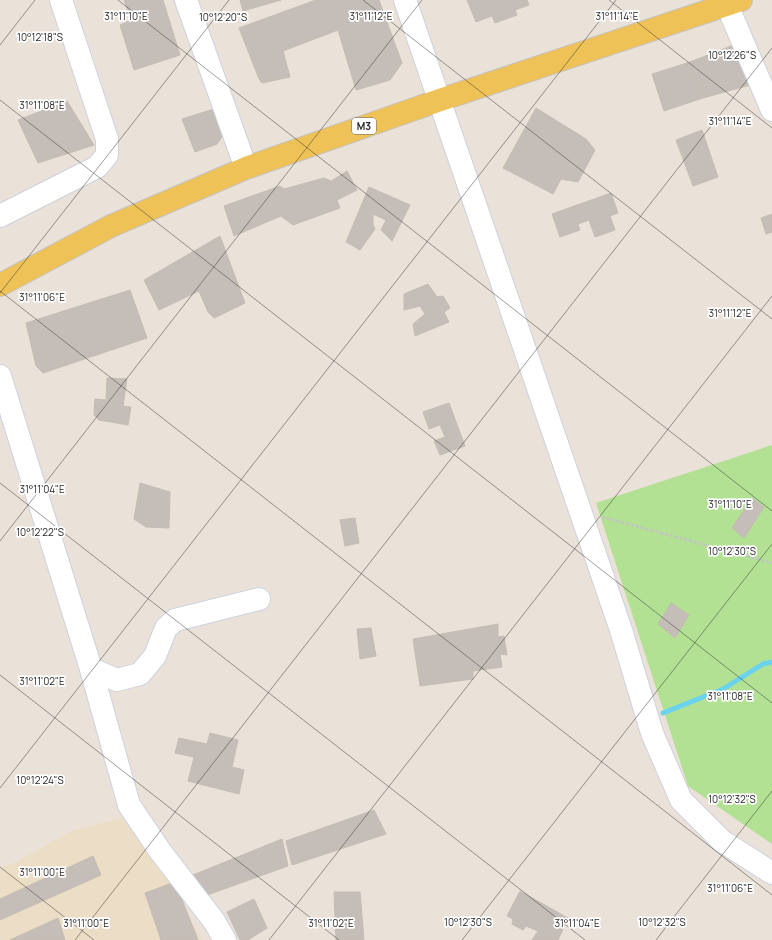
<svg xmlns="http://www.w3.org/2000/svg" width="772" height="940" font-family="Manrope,sans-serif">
<rect width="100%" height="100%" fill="#eae1d8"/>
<path fill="#ecddc6" d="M133 815 202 940H0V868L12 864 74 830Z"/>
<path fill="#b2e194" d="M772 445V844L688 786 596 503Z"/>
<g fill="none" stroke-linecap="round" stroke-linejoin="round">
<path stroke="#6ad2ed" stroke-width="5" d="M663 713 723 689 763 664 772 662"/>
</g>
<g fill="#c5beb8" stroke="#c4bdb2">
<path d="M124 0H163L180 55 134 70 120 25 131 20Z"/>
<path d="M240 0H281L243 11Z"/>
<path d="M316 0H379L402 63 390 80 356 90 338 30 283 51 290 77 262 83 259 79 239 28Z"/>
<path d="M467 0H527L529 5 515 10 517 15 495 23 492 16 476 22Z"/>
<path d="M736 44 750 85 703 98 690 62Z"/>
<path d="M690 62 703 98 664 111 652 74Z"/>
<path d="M67 101 94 145 38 163 18 120Z"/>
<path d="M217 108 224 134 217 144 195 152 182 119Z"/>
<path d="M536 108 586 139 595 150 578 182 561 179 553 194 503 168Z"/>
<path d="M702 130 718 177 693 186 676 140Z"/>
<path d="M347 171 357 190 337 200 340 208 293 225 281 216 234 236 224 206 280 186 284 189 324 178 331 181Z"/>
<path d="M369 187 410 205 392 241 381 230 386 220 373 214V225L375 229 360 250 346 242Z"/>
<path d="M611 193 618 213 610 216 615 230 595 237 589 220 578 224 580 230 560 237 552 214Z"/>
<path d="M772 214V232L766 234 761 218Z"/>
<path d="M220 236 245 303 214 318 208 312 199 291 159 310 144 280Z"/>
<path d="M428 284 437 297 443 296 450 308 444 312 449 322 415 336 413 324 425 314 420 306 404 310V294Z"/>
<path d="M130 290 147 338 43 373 36 366 26 323Z"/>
<path d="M107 378 127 379 123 406 131 407 128 425 99 420 94 415 95 399 106 400Z"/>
<path d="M449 403 465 446 440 455 434 441 445 437 440 425 429 429 423 412Z"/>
<path d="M140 483 170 492 169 528 146 527 134 519Z"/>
<path d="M752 498 764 507 744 538 732 528Z"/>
<path d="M355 518 359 543 345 546 340 520Z"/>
<path d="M671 603 689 615 675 638 658 624Z"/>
<path d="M498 624V637L504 636 507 655 500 654 502 667 473 671V679L420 686 413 639Z"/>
<path d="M371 628 376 656 360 659 357 629Z"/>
<path d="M210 733 238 740 232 767 244 770 239 794 188 781 194 757 175 753 179 738 207 744Z"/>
<path d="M374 810 386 834 292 865 286 841Z"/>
<path d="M282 839 288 866 199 898 193 875Z"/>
<path d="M93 856 101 875 0 920V899Z"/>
<path d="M175 882 198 940H161L145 893Z"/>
<path d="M520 891 568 918 558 940H532L538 931 526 926 523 930 512 924 513 919 507 916Z"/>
<path d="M334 892H360L364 940H336Z"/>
<path d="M254 899 267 928 248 940H240L227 912Z"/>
<path d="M58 918 65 940H10Z"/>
</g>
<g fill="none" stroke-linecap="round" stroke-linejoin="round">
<defs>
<g id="minor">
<path d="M186 0 246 168"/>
<path d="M405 0 621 630 652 733 681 800 722 841 772 873"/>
<path d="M727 5 772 110"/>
<path d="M0 216 97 167 107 155V139L61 0"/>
<path d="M0 376 91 669 129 805 160 851 214 921 225 940"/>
<path d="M91 669 117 680 140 674 155 656 166 628 175 620 259 599"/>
</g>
<path id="major" d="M0 285 111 226 246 168 440 100 741 0"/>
</defs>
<use href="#minor" stroke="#cdd2e0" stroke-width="24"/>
<use href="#major" stroke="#c3c3c3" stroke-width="24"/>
<path stroke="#c3c3c3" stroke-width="2.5" stroke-dasharray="3 2" stroke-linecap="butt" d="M602 517 772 563"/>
<use href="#minor" stroke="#fff" stroke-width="22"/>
<use href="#major" stroke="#efc258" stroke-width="22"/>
</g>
<path fill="none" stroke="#272727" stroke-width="1" stroke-opacity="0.45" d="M118 0 772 511M363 0 772 319M609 0 772 128M0 45 35 0M0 100 772 703M0 291 772 895M0 293 229 0M0 483 585 940M0 541 422 0M0 675 339 940M0 788 616 0M0 867 94 940M75 940 772 48M269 940 772 296M462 940 772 544M656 940 772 791"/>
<g text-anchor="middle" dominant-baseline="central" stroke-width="3.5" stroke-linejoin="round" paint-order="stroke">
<rect fill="#fff" stroke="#686868" stroke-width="1" x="352" y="118" width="24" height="16" rx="3"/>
<g font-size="10" font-weight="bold" fill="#272727">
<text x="364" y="126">M3</text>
</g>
</g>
<g font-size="10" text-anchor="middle" fill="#272727" stroke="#fff" stroke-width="3.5" stroke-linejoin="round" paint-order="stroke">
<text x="126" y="20">31°11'10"E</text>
<text x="371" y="20">31°11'12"E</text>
<text x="617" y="20">31°11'14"E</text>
<text x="223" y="21">10°12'20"S</text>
<text x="40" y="41">10°12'18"S</text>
<text x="732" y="59">10°12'26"S</text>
<text x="42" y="109">31°11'08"E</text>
<text x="730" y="125">31°11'14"E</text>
<text x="42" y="301">31°11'06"E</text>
<text x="730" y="317">31°11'12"E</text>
<text x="42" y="493">31°11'04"E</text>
<text x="730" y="508">31°11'10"E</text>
<text x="40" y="536">10°12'22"S</text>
<text x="732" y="555">10°12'30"S</text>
<text x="42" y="685">31°11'02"E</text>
<text x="730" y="700">31°11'08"E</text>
<text x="40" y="784">10°12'24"S</text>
<text x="732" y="803">10°12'32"S</text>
<text x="42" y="876">31°11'00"E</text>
<text x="730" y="892">31°11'06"E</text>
<text x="468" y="926">10°12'30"S</text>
<text x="662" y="926">10°12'32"S</text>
<text x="86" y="927">31°11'00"E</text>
<text x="331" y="927">31°11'02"E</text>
<text x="577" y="927">31°11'04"E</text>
</g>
</svg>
